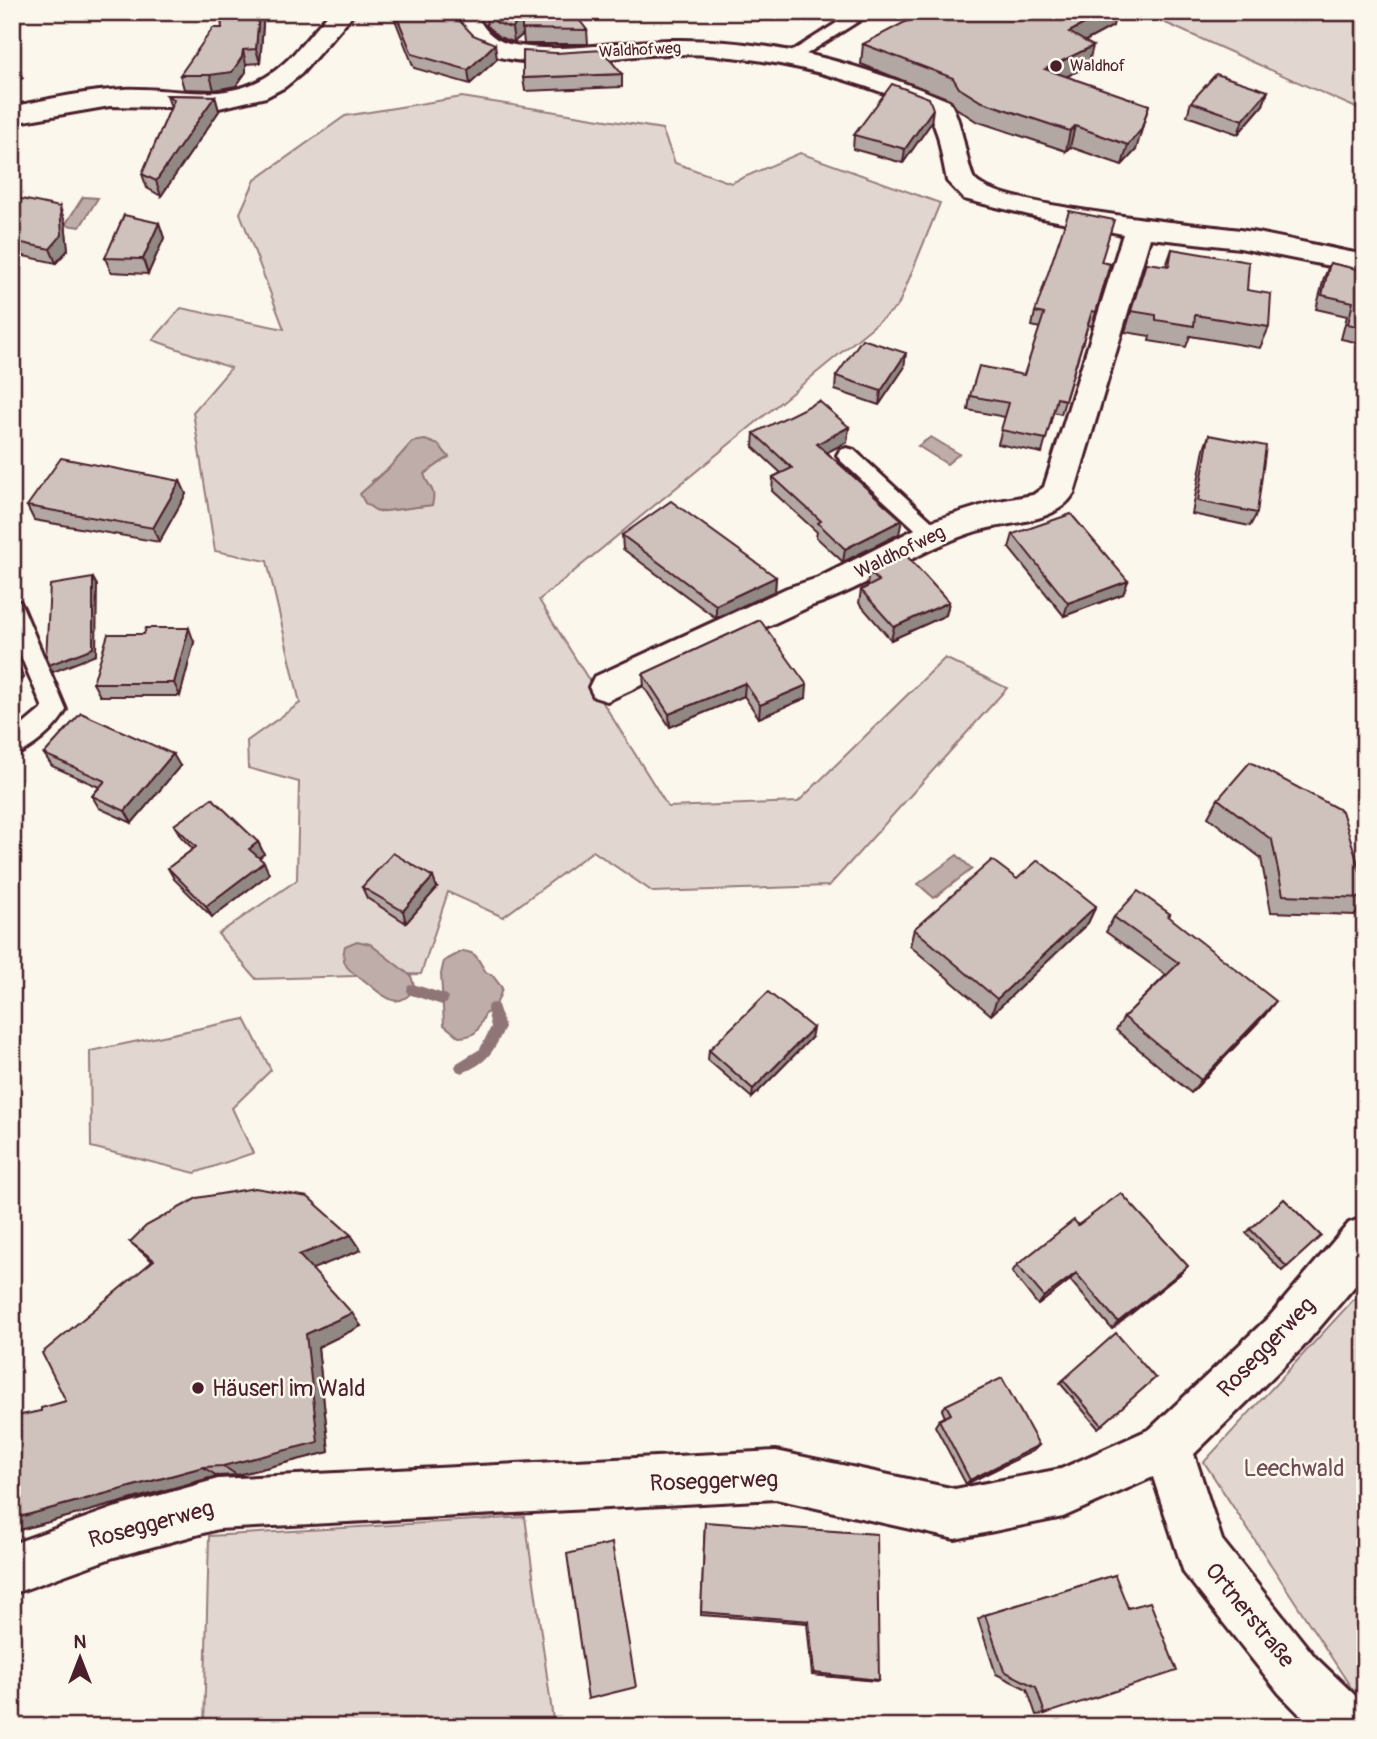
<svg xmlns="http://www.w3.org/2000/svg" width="1377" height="1739" font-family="Pangolin,sans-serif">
<rect width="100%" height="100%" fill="#fbf7ec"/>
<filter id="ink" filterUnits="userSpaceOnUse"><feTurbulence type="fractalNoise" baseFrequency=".0143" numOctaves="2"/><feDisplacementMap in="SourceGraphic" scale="14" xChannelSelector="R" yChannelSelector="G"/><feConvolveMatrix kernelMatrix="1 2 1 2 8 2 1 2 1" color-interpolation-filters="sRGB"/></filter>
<g filter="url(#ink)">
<g fill="#e2d7d0" stroke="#967b7e" stroke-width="2" fill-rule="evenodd">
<path d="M1141 12H1365V112Z"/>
<path d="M462 97 662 129 675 163 731 183 800 153 940 203 898 306 539 600 668 807 798 802 945 658 1007 688 829 886 653 892 593 851 503 917 448 892 421 974 256 979 218 934 297 880 299 782 248 768 247 741 300 703 267 561 215 551 193 412 231 368 153 340 181 308 284 329 240 213 255 180 345 116ZM449 457 424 474 432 505 378 512 372 481 388 469Z"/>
<path d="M245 1019 271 1070 232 1108 253 1153 195 1173 91 1147 90 1051Z"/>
<path d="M1365 1287V1709L1204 1462Z"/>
<path d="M525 1517 554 1727H204L209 1536Z"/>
</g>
<g fill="#bfadaa" stroke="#907477" stroke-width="2">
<path d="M83 197 98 198 80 227 65 225Z"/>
<path d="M931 437 959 454 947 464 918 446Z"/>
<path d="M425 440 439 445 449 457 424 474C428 488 437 488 432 505L378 512 365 503 360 494 388 469 412 442Z"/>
<path d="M957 855 972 869 934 898 918 884Z"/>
<path d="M357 941 370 944 411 976 415 988C398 1013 382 995 365 981 359 977 351 972 347 967 342 960 343 953 345 946Z"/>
<path d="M463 951C479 953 477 960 486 972L493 976 502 988C499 1000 496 1007 485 1014 478 1029 479 1036 459 1037L444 1025 441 974 444 961Z"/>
</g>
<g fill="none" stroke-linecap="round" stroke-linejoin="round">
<g fill="#907477" fill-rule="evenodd">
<path d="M413 984 447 995 448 999 447 1003 442 1005 408 994 407 990 408 986Z"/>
<path d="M493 1003 498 1005 505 1027C493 1052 489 1062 462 1073L457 1071 455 1067 457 1063 480 1049 491 1027 487 1009 488 1005Z"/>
</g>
<defs>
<g id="service">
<path d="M854 12H873L797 60H785L783 57Z"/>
<path d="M847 448 854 450 940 529 943 534 940 539 933 542 926 539 840 460 837 455 840 450Z"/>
<path d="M12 600 20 602 23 608 66 710C57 728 32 750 12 756V734L43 708 12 635Z"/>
</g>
<g id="minor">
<path d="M330 12H355L301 74 285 87 266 97 219 108 110 106 12 123V107C49 99 86 91 124 89 172 87 222 104 266 77 291 62 310 34 330 12Z"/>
<path d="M451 12H475C482 27 492 40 509 44 562 55 616 41 669 40 766 38 861 63 949 101 963 120 967 171 975 180 1000 207 1195 224 1240 230 1282 237 1323 247 1365 255V273L1240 248 1150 238 1074 493C1056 524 1009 521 977 531 919 549 869 587 811 606L607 701 594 697 589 687 594 677 787 588 818 578 929 522 993 502 1033 495 1044 487 1123 234 1037 217 964 199 947 181 938 136 929 111C847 75 760 53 670 54 610 55 548 73 489 54 471 48 459 30 451 12Z"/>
<path d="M1365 1217V1274L1302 1348 1194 1454 1222 1540 1315 1657 1365 1705V1727H1312L1279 1693 1184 1573 1153 1477 1063 1517 955 1539 776 1499 218 1529 114 1557 12 1594V1544L114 1508 218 1479 776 1451 955 1489 1061 1469 1150 1429 1270 1316 1349 1223Z"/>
</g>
</defs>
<use href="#service" stroke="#4a1f2b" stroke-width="6"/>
<use href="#minor" stroke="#4a1f2b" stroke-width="6"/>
<use href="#service" fill="#fbf7ec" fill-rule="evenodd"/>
<use href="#minor" fill="#fbf7ec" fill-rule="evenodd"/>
</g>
<g fill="#b2a7a2" stroke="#4a1f2b" stroke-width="2">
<path d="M221 12H264L260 63 246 64V72L236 86 214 90 184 89 180 75 222 28Z"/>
<path d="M392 12H445L448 20 497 59 470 84 414 68Z"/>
<path d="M485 12 587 30 588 44H524L523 34 514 42 510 41 499 37 487 26Z"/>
<path d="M1113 26 1085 41 1088 66 1067 76 1136 150 1122 165 1070 147 1066 151 976 121 956 108 950 99 861 64 863 44Z"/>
<path d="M622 74V87L525 91 523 78Z"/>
<path d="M1268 91 1263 105 1238 134 1187 116 1191 102Z"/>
<path d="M167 95 215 96 219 111 161 196 147 188 142 174 171 108Z"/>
<path d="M931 123 903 163 853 149 854 135Z"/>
<path d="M12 197 65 222 68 250 56 263 19 255 12 263Z"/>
<path d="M159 223 164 238 148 274 111 272 105 258Z"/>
<path d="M1172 249 1247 290 1269 327 1260 348 1190 336 1186 347 1149 341 1150 336 1125 332 1146 263 1166 266Z"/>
<path d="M1101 262 1110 264 1092 326 1088 325 1061 414 1053 412 1042 453 998 444 1005 417 968 410 970 396 1024 375 1040 328 1032 326 1035 312Z"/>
<path d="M1330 263 1365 271V344L1341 339 1347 316 1316 309 1324 278Z"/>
<path d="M904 368 879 405 835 390 836 376Z"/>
<path d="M849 427 847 442 827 452 899 534 843 562 816 537 817 532 772 491 773 477 781 473 753 447 754 433Z"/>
<path d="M1209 435 1257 513 1250 526 1192 514 1204 449Z"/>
<path d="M180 481 186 494 159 542 34 520 27 506Z"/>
<path d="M1013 534 1128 581 1123 594 1064 616 1009 548Z"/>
<path d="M622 535 776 577 775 591 716 618 623 549Z"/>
<path d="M869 572 949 602 946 615 891 640 859 603 861 590 868 586 867 585Z"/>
<path d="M760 620 806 698 759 718 744 696 670 727 644 687 643 674Z"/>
<path d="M194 642 180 696H100L93 683Z"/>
<path d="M44 754 180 766 132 823 99 808 92 796 99 787 52 766Z"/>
<path d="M1218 799 1365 887V902L1355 915 1271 912 1261 858 1208 817Z"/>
<path d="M174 825 258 842 264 854 259 858 269 874 212 917 174 879 168 868 193 849 181 837Z"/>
<path d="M1017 879 1096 906 1088 923 991 1015 910 946 914 929Z"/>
<path d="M362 887 437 888 406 923 367 898Z"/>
<path d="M1170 914 1169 917 1265 1015 1191 1093 1116 1030 1124 1017 1166 975 1106 932 1114 917Z"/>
<path d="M811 1038 752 1098 708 1060 709 1050Z"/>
<path d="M1284 1199 1321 1236 1282 1271 1246 1233Z"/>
<path d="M1078 1225 1180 1274 1112 1329 1070 1280 1038 1305 1012 1272 1017 1265Z"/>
<path d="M351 1235 361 1250 311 1269 361 1326 318 1347 329 1452 237 1475 217 1476 12 1532V1417L41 1411 66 1401 152 1261 130 1242Z"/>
<path d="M1155 1378 1098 1428 1060 1383 1063 1380Z"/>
<path d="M946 1405 1039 1445 1033 1451 966 1484 935 1426 939 1420 945 1417 942 1410Z"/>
<path d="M705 1522 879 1680 876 1681 812 1675 807 1623 701 1615Z"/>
<path d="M1115 1575 1045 1714 1036 1715 1027 1689 996 1674 978 1619 985 1615Z"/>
</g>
<g fill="#918884" stroke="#4a1f2b" stroke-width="2">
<path d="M259 12H264L260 63 256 49Z"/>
<path d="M1106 12H1116L1113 26 1065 52 1069 32Z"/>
<path d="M522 18 523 34 514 42 512 28Z"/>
<path d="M495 44 497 59 470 84 468 70Z"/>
<path d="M1093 46 1088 66 1041 89 1045 69Z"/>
<path d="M243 50 246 64V72L236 86 214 90 210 75Z"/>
<path d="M17 64 23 78 12 84V66Z"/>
<path d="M1268 91 1263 105 1238 134 1243 120Z"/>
<path d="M215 96 219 111 161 196 156 181Z"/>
<path d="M1149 105 1136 150 1122 165 1128 145Z"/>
<path d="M933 109 931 123 903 163 905 149Z"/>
<path d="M1075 126 1070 147 1066 151 1070 131Z"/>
<path d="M60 207 65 222 68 250 56 263 50 249Z"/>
<path d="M159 223 164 238 148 274 143 259Z"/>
<path d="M13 241 19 255 12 263V242Z"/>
<path d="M906 353 904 368 879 405 881 391Z"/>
<path d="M849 427 847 442 816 458 817 444Z"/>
<path d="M180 481 186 494 159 542 153 528Z"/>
<path d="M902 520 899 534 843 562 845 549Z"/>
<path d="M776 577 775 591 716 618V605Z"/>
<path d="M93 578 97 585 96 655 53 672 49 665Z"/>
<path d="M1128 581 1123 594 1064 616 1068 603Z"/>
<path d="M949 602 946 615 891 640 894 627Z"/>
<path d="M189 628 194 642 180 696 174 683Z"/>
<path d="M12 653 24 678 12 684Z"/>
<path d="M745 683 744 696 670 727 669 714Z"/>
<path d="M807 685 806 698 759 718 760 705Z"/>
<path d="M173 754 180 766 132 823 125 811Z"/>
<path d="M258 842 264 854 255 860 249 849Z"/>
<path d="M264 862 269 874 212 917 206 906Z"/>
<path d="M433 877 437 888 406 923 403 911Z"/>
<path d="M1096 906 1088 923 991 1015 997 999Z"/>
<path d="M1276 1001 1265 1015 1191 1093 1201 1080Z"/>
<path d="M813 1028 811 1038 752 1098 753 1089Z"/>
<path d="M351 1235 361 1250 310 1270 299 1255Z"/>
<path d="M1188 1266 1180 1274 1112 1329 1118 1322Z"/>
<path d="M1076 1273 1070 1280 1038 1305 1044 1297Z"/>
<path d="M352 1313 361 1326 318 1347 329 1452 237 1475 223 1466 306 1334Z"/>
<path d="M1039 1445 1033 1451 966 1484 970 1480Z"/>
<path d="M203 1467 217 1476 12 1532V1519Z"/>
</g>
<g fill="#cfc2bc" stroke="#4a1f2b" stroke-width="2">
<path d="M221 12H259L256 49 243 50 242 57 232 72 210 75H180L213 28H222Z"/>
<path d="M395 12H445L448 20 457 18 473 35 495 44 468 70 412 54Z"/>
<path d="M485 12H573L587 30 522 29V18L512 28 508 27 497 23Z"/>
<path d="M924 12H1106L1069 32 1093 46 1045 69 1149 105 1141 130 1128 145 1075 126 1070 131 980 101 959 88 953 78 863 44Z"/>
<path d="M602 50 622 74 523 78V51L556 53Z"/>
<path d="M1216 74 1268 91 1243 120 1191 102Z"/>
<path d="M892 84 929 98 933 109 905 149 854 135Z"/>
<path d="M167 95 215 96 156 181 142 174 174 100Z"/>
<path d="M12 197 60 207 62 235 50 249 13 241 12 242Z"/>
<path d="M1069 211 1114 220 1101 262 1110 264 1096 312 1092 311 1065 400 1057 398 1046 439 1001 430 1009 403 970 396 979 366 1024 375 1044 314 1035 312Z"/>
<path d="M124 215 159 223 143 259 105 258Z"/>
<path d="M1172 249 1249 262 1247 290 1271 294 1269 327 1195 315 1194 326 1156 320V315L1131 311 1146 263 1169 266Z"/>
<path d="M1330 263 1365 271V328L1348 324 1353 302 1322 295Z"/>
<path d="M862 339 906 353 881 391 836 376Z"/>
<path d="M819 401 849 427 817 444 902 520 845 549 818 523 821 521 773 477 792 468 754 433Z"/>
<path d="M1209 435 1266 446 1257 513 1198 501Z"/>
<path d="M61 458 180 481 153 528 27 506Z"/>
<path d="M671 501 776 577 716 605 622 535Z"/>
<path d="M1071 514 1128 581 1068 603 1013 534Z"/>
<path d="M904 553 949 602 894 627 861 590 879 581 869 572Z"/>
<path d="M93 578V648L49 665 46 659 50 585Z"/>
<path d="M760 620 807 685 760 705 745 683 669 714 643 674Z"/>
<path d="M146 628H189L174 683H93L108 634H144Z"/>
<path d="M12 656 18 667 12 670Z"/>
<path d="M81 713 173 754 125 811 92 796 105 781 44 754Z"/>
<path d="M1250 762 1342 811 1365 887V898L1283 895 1272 840 1218 799Z"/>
<path d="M212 798 258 842 249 849 264 862 206 906 168 868 196 847 174 825Z"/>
<path d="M393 853 433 877 403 911 362 887Z"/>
<path d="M992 860 1017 879 1038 860 1096 906 997 999 914 929Z"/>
<path d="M1138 891 1170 914 1168 916 1276 1001 1201 1080 1124 1017 1179 963 1114 917Z"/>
<path d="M768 992 813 1028 753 1089 709 1050Z"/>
<path d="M255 1188 308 1197 351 1235 299 1255 352 1313 306 1334 318 1442 223 1466 203 1467 12 1519V1417L41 1411V1408L66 1401 42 1353 154 1260 130 1242 146 1226 197 1198Z"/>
<path d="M1121 1193 1188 1266 1118 1322 1076 1273 1044 1297 1017 1265 1074 1220 1078 1225Z"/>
<path d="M1284 1199 1321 1236 1287 1267 1250 1229Z"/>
<path d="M1116 1333 1155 1378 1102 1425 1063 1380Z"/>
<path d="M1002 1378 1039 1445 970 1480 939 1420 951 1414 946 1405Z"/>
<path d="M705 1522 877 1534 879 1680 814 1673 809 1621 701 1612Z"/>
<path d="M612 1543 636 1687 588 1699 567 1554Z"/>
<path d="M1115 1575 1128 1608 1150 1602 1177 1671 1045 1714 1036 1687 1004 1671 985 1615Z"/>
</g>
</g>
<g fill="#4a1f2b" stroke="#fbf7ec" stroke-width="2.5">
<circle cx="1056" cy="66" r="7"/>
<circle cx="198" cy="1388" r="7"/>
</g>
<g text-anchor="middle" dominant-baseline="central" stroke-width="5" stroke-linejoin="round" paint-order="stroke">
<g font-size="16" fill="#4a1f2b" stroke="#fbf7ec">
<text transform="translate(640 50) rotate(-3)">Waldhofweg</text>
</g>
<g font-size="16" fill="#4a1f2b" stroke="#fbf7ec" text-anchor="start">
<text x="1070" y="66">Waldhof</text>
</g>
<g font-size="19" fill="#4a1f2b" stroke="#fbf7ec">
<text transform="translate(900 552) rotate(-26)">Waldhofweg</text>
</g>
<g font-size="23" fill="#4a1f2b" stroke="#fbf7ec">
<text transform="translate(1266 1347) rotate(-46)">Roseggerweg</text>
<text transform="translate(714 1481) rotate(-2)">Roseggerweg</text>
<text transform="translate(151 1524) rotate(-15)">Roseggerweg</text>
<text transform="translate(1250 1615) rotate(51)">Ortnerstraße</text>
</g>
<g font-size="23" fill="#4a1f2b" stroke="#fbf7ec" text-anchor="start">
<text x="212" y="1388">Häuserl im Wald</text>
</g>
<g font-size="23" fill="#704d54" stroke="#fbf7ec">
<text x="1294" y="1468">Leechwald</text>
</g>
</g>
<rect width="1377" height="1739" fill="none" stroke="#fbf7ec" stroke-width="42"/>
<rect x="21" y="21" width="1335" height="1697" fill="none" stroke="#4a1f2b" stroke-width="2.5" filter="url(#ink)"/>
<g transform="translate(80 1658)" stroke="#fbf7ec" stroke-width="5" paint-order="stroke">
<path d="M0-5L12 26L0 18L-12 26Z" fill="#4a1f2b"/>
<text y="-10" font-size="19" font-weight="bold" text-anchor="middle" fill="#4a1f2b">N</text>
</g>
</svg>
